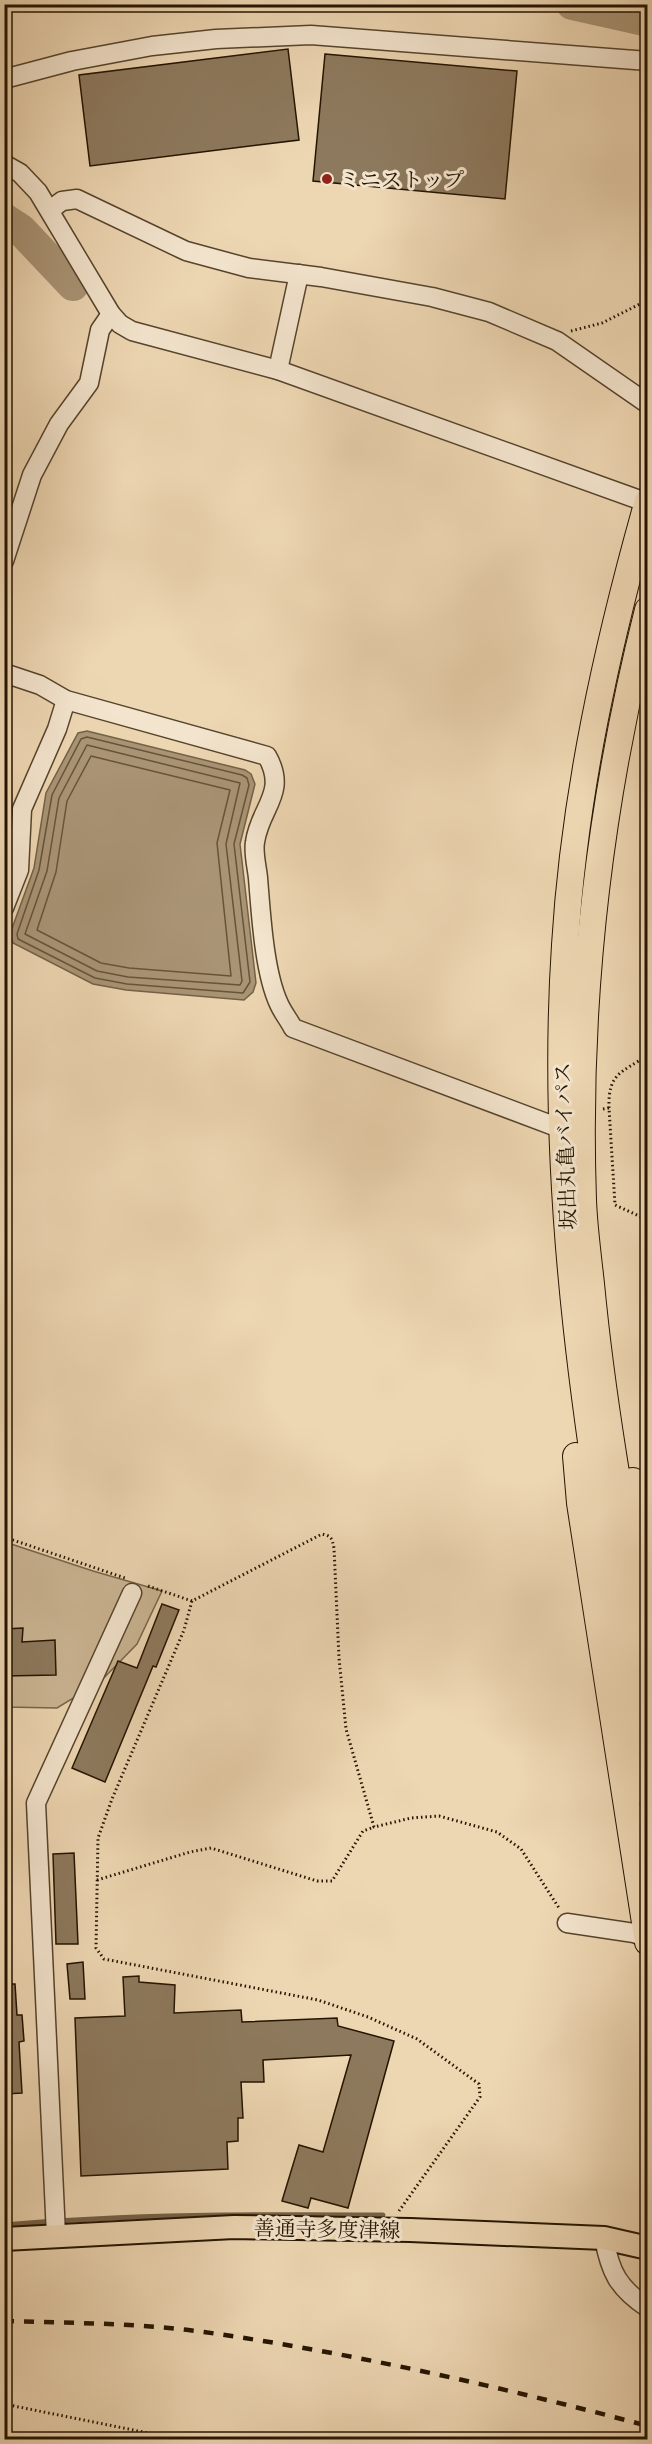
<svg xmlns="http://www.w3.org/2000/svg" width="652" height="2444" font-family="'Gentium Book Plus','Noto Serif JP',serif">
<rect width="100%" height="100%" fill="#edd6b2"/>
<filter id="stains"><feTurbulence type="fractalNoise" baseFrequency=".00333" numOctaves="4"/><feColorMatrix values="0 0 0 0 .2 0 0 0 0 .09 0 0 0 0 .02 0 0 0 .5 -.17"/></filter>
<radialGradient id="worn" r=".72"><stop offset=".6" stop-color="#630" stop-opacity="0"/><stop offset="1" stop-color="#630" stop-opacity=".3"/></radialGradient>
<path fill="#cbb594" stroke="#78644a" stroke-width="1.5" d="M5 1542 93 1571 162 1591 137 1644 100 1682 57 1708 5 1707Z"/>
<path fill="#a99475" stroke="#746146" stroke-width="1.5" d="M87 731 245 770 251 774 255 784 240 844 256 983 253 992 244 1000 126 990 93 984 13 943 10 934 34 868 46 793 78 733Z"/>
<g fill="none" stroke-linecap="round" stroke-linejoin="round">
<g stroke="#66543a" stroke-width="1.5">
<path d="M87 737 242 775 247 778 249 785 234 844 250 982 243 993 127 984 95 978 18 939 17 934 39 870 52 795 81 739Z"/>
<path d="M87 745 240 783 226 844 242 981 240 985 128 977 97 971 25 934 47 871 59 798Z"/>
<path d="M91 756 230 790 217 843 231 976 129 968 101 963 37 930 56 872 67 801Z"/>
</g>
<path stroke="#746146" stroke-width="5" d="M4 2225C130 2214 257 2214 383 2215"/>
<g stroke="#a99475" stroke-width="32">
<path d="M572 4 648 21"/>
<path d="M4 219 21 230 73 285"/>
</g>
</g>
<g fill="#8d795d" stroke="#241400" stroke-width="1.5">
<path d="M288 49 299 140 90 166 79 75Z"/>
<path d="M325 54 517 71 505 199 313 181Z"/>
<path d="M162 1604 179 1610 156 1667 153 1666 105 1782 72 1768 118 1661 137 1668Z"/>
<path d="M23 1628 22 1642 55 1640 56 1675 4 1676V1629Z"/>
<path d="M74 1853 78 1944H56L53 1854Z"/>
<path d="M83 1962 85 1999H70L67 1964Z"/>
<path d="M139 1976V1982L175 1985 174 2013 241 2010 242 2022 337 2018 338 2026 394 2041 348 2208 311 2198 308 2208 282 2201 299 2145 323 2152 351 2055 263 2060 264 2082H241L243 2118H238V2141L227 2142 228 2169 81 2176 75 2018 125 2016 123 1977Z"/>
<path d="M4 1984H15L17 2015H22L24 2041 19 2042 22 2093 4 2094Z"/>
</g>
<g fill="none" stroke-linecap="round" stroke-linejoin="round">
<defs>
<g id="minor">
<path d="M4 79 72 61 152 46 216 39 311 35 648 61"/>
<path d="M4 164 20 173 38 192 111 314 120 324 132 331 278 370 648 503"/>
<path d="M50 210 62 201 77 199 186 251 249 268 321 277 432 297 489 312 557 341 648 404"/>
<path d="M278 370 299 274"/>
<path d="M4 561 32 475 59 424 89 383 100 330 111 314"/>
<path d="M4 673 40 685 66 700 267 756C288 793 260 807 255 842 253 853 257 867 258 878 261 914 264 972 279 1004 283 1013 289 1020 293 1028L562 1129"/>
<path d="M4 908 19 870 22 809 57 729 66 700"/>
<path d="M567 1923 634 1933 648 1938"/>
<path d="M56 2235 36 1803 132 1593"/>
<path d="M604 2238C610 2272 618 2288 648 2308"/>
</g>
<path id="major" d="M4 2239 234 2227 410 2230 604 2238 648 2248"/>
<g id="highway">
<path d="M648 501C607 646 574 795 565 945 546 1233 601 1511 648 1793"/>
<path d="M648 610C599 804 576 999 583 1200 584 1228 588 1256 591 1284 603 1410 626 1533 648 1657"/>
<path d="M576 1456 580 1503 648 1942"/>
<path d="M633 1481 648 1547"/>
</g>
</defs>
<use href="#minor" stroke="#56442c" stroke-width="21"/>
<use href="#major" stroke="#241400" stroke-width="26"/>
<use href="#highway" stroke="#241400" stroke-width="28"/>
<g stroke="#241400" stroke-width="3" stroke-dasharray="1.5 3" stroke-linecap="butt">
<path d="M571 331 602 323 642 303 648 302"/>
<path d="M609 1108C608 1073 621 1073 648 1055"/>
<path d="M603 1109 609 1108 615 1205 648 1220"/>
<path d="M4 1537 125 1578"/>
<path d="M148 1586 192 1601 322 1534C332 1536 332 1539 334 1548L339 1658 346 1729 374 1827 411 1818 439 1816 497 1832 521 1849 559 1908"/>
<path d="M192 1601 184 1630 112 1799 98 1838 96 1948 104 1959 318 2000 368 2017 417 2039 479 2084 480 2097 399 2211"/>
<path d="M97 1880 190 1852 211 1848 317 1881H332L363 1831 374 1827"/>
<path d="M4 2404 183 2440"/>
</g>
<use href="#minor" stroke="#f3e4cd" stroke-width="18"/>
<use href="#major" stroke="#edd6b2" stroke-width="22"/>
<use href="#highway" stroke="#edd6b2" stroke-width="26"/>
<path stroke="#241400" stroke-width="4.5" stroke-dasharray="10 10" stroke-linecap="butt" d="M4 2321C71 2323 138 2323 204 2332 353 2353 502 2387 648 2426"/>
</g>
<circle fill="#8f2418" stroke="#f3e4cd" stroke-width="2" cx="327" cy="179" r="6"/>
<g text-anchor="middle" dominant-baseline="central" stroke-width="6" stroke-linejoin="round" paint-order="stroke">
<g font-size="21" fill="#241400" stroke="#f3e4cd" text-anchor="start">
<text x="339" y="179">ミニストップ</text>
</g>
<g font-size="21" fill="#241400" stroke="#f3e4cd">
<text transform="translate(565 1146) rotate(-92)">坂出丸亀バイパス</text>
<text transform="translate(327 2229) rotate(1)">善通寺多度津線</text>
</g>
</g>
<rect width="652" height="2444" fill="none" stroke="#edd6b2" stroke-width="24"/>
<rect x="6" y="6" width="640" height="2432" fill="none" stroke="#241400" stroke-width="3"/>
<rect x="12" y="12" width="628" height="2420" fill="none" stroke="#241400" stroke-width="1.5"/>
<rect width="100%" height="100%" filter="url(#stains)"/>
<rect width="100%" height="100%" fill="url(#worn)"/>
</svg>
